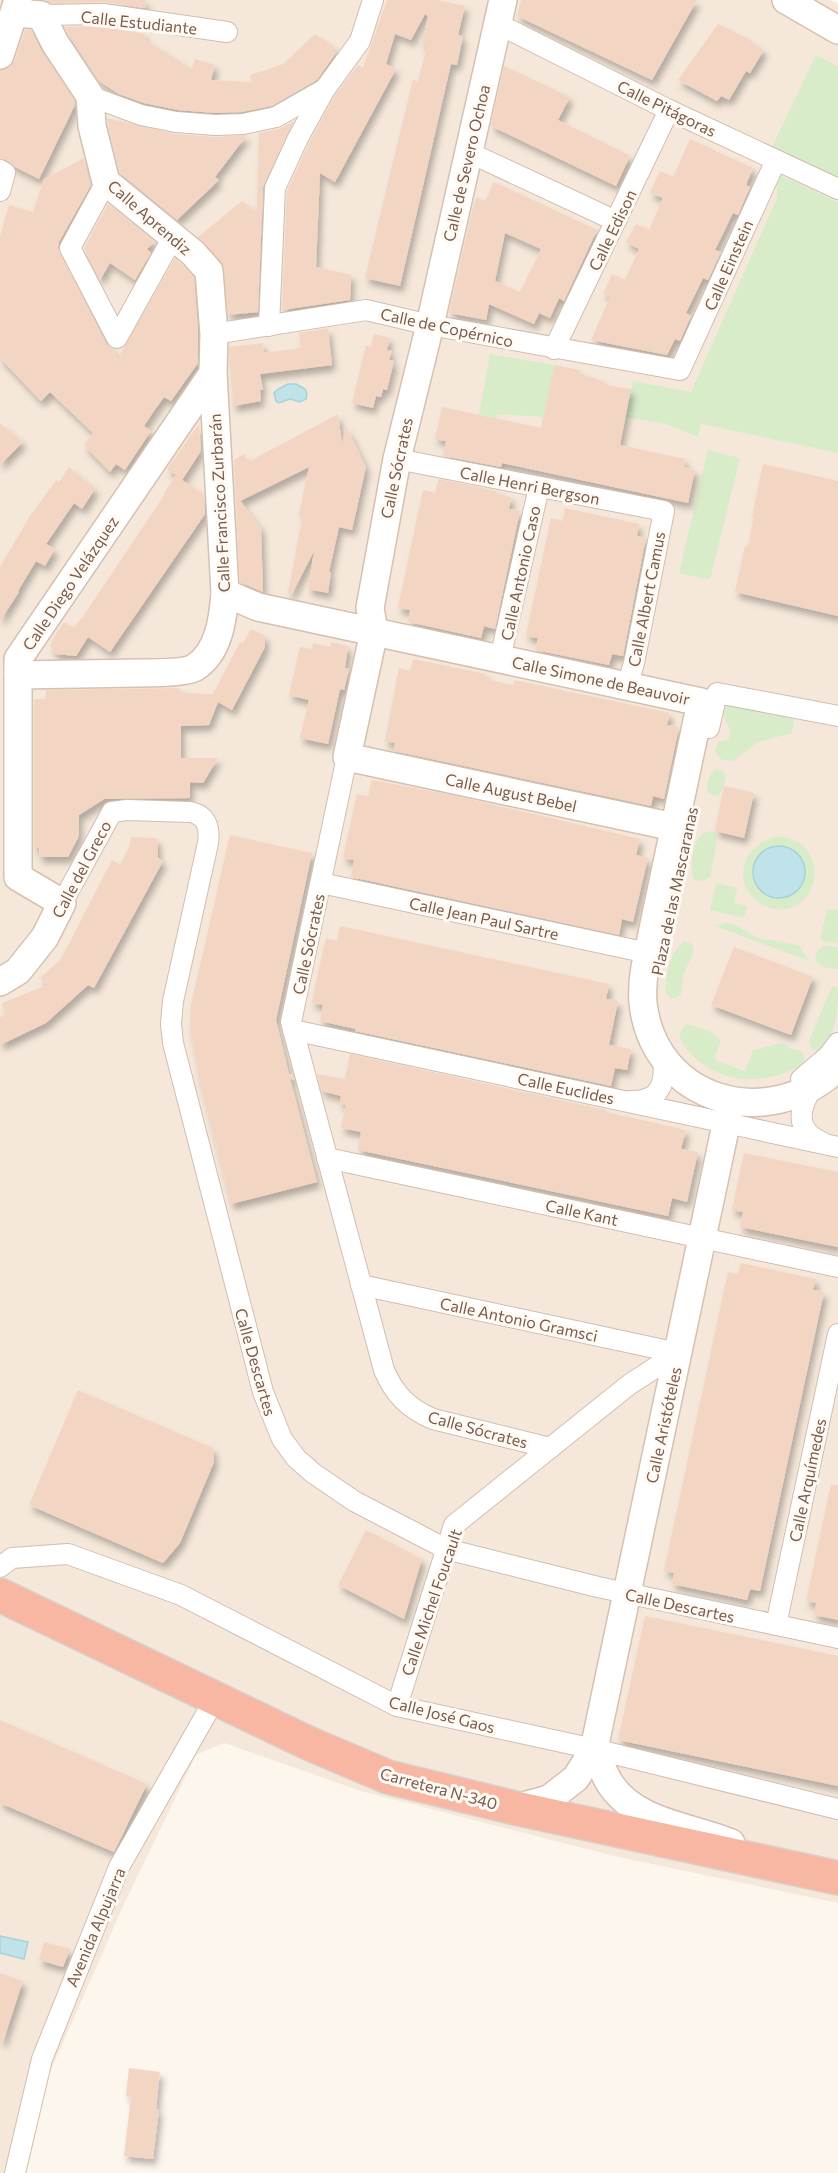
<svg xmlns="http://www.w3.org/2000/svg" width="838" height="2173" font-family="Commissioner,sans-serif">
<defs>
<filter id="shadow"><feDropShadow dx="3.5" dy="6" stdDeviation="3" flood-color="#0004"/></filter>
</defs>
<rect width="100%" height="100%" fill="#fdf6ec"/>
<path fill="#f5e8da" d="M0 0H830L838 4V1903L614 1856 361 1791 224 1743 196 1755 125 1902 43 2088 23 2173H0Z"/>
<g fill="#d8ecc9" fill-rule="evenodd">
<path d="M816 55 838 66V178L772 147Z"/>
<path d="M780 175 838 202V453L701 424 698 437 666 424 625 417 633 381 691 392 777 198V182Z"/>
<path d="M490 354 555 365 543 417 497 414 496 418 479 414Z"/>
<path d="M708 450 740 458 710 580 679 573Z"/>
<path d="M728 704H734L758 713 791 716 794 719 792 733 758 742 733 761 722 760 717 755 715 749 718 742 728 740C734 727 725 724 722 713L725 707Z"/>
<path d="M716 769 723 771 726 778 721 793 715 796 709 794C705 786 709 773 716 769Z"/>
<path d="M711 831 715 833C720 842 711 863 711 876L704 881 695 880 692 876C691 861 692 833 711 831Z"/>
<path d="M773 837C834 833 823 922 770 908 761 905 753 899 748 891 735 869 750 844 773 837ZM779 847 793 850 762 891 754 879 756 862Z"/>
<path d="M716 883 737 888 734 903 747 906 744 918 710 910Z"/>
<path d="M829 909 838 910V943L822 941 820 938 827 910Z"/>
<path d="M726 922 736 925 758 938 799 945 809 961 715 926Z"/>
<path d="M685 941 692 944 694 951 684 973 681 994 676 998H670L665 991C667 974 669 952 685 941Z"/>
<path d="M825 946 838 947V969L826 968 816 962C814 954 817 949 825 946Z"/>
<path d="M832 986 838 988C838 1007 837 1042 816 1051L812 1049 809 1041Z"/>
<path d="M686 1024C700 1028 712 1029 721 1041L715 1057 717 1061 745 1071 753 1050 783 1043 792 1049 801 1051 804 1055 805 1063C772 1084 728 1086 697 1060 689 1053 682 1044 679 1034Z"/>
</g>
<g fill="#bfe3e8" stroke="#a5d3da" stroke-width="1.5">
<path d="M288 384H296L305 389 307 393 306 399 300 402 290 399 279 403 276 401 274 393 278 389Z"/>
<circle cx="779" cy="872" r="26"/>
<path d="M0 1936 28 1942 24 1959 0 1953Z"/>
</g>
<g fill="#f3d5c3" fill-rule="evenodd" filter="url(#shadow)">
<path d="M44 0H146L145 8 105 2 51 3Z"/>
<path d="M387 0H437L465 6 458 35 463 36 457 65 451 64 400 286 365 278 413 79 418 82 427 46 422 44 428 16 425 14 411 40 395 34 386 64 396 69 335 182 320 173 316 267 351 275 350 300 282 310 287 191 309 143 335 95 358 65 363 68Z"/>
<path d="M521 0H697L652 80 517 16Z"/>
<path d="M718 24 752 41 751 42 764 50 750 73 746 71 729 100 721 96 717 101 678 80Z"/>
<path d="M102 26 145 34 144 39 192 69 195 59 215 65 211 80 252 82 250 75 283 64 315 34 338 50 317 80 272 106 242 112 215 113 178 110 144 103 119 94 99 81 64 27Z"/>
<path d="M25 30H31L42 52 75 101V105L39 179 15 167 6 160 0 158V70L10 67 15 60Z"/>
<path d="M504 66 570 97 558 120 630 156 616 186 491 126Z"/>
<path d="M107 118 175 134 215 137 247 135 215 177 219 180 177 220 120 173Z"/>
<path d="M294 121 263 187 258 312 228 315 223 264 198 237 242 201 257 213 259 133 279 129Z"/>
<path d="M690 139 753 168 746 185 750 187 738 215 733 213 715 250 721 252 708 280 703 278 686 313 691 316 680 341 675 339 667 355 591 340 610 297 603 294 612 274 625 280 639 249 626 242 636 224 649 230 663 198 650 193 660 171 673 177Z"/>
<path d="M84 158 91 185 59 242 58 248 106 344 113 349 118 358 175 258 194 278 198 329V363L171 401 164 397 154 411 144 426 151 431 125 470 116 464 110 472 84 445 93 433 50 392 41 401 0 358V236L9 205 33 212 44 179Z"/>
<path d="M494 182 597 230 564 301 559 298 550 318 539 313 534 324 489 304 486 320 449 313 473 207 477 197 485 201ZM505 233 541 249 520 292 495 281Z"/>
<path d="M108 204 155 242 147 249 151 253 135 280 110 263 100 280 84 248Z"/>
<path d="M328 328 332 365 260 374 263 390H260L261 401 233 406 229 347 263 343 264 353 301 348 299 333Z"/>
<path d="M374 334 390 338 387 350 392 351 389 360 394 361 387 390 383 389 381 397 376 396 373 408 352 403 366 345 371 347Z"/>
<path d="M555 365 579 370V373L605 382 604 385 631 389 620 445 685 459 684 467 695 470 688 503 502 463 501 467 443 456 446 441 435 439 442 407 541 428Z"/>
<path d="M338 414 342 444 346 426 366 467 352 530 339 527 329 572H331L328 593 308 589 314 551 292 594 288 593 303 514H299L309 467 240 501 261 528 263 592 240 582 234 460 244 454 248 462Z"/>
<path d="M0 423 23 442 0 465Z"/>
<path d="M199 424 201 451 182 480 204 495 205 514 110 652 88 637 76 656 56 654 51 647 52 640 64 622 74 628 86 612 165 494 164 493 176 475 167 469Z"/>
<path d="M763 464 838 481V616L735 592 745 546H748L754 517H752Z"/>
<path d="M69 467 95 489 82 509 74 503 46 544 55 549 45 566 36 561 18 591 19 592 0 621V567L30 516 56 480 59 482Z"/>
<path d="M439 479 497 491 496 493 511 497 509 509 520 511 495 629 484 626 481 638 408 622 410 610 398 608 423 490 435 493Z"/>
<path d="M565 508 639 524 637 536 646 538 623 656 612 654 609 665 535 650 538 638 526 636 551 518 563 521Z"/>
<path d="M251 629 265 636V647L232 710 218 702 209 725 181 726V758H218L203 783 190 782V798L104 799 79 815V836L68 857H39V848H34V699H46V690L180 688V693L213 694 240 642 243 643Z"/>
<path d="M331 642 348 646 345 668 349 669 344 690 340 689 328 744 300 738 309 700 289 695 300 647 312 649 313 643 330 647Z"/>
<path d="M413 659 486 674 485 679 513 685 514 680 670 713 667 725 679 727 664 799 653 796 651 806 394 751 395 743 385 741 399 668 410 671Z"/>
<path d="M372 780 452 795 640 839 636 855 648 858 633 922 622 919 619 935 351 877 354 860 343 858 357 794 368 796Z"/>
<path d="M724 786 754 793 744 838 715 831Z"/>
<path d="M230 835 312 853 276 1020 289 1074H292L294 1080 290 1078 317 1182 231 1204 200 1082 190 1028 191 1005Z"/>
<path d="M131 837 157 838 158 858 163 861 94 988 88 985 46 1023 0 1045V1017L6 1015 2 1003 47 985 40 978 61 959 112 860 120 865 130 845Z"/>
<path d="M340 926 609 984 606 999 618 1001 609 1045 631 1049 627 1070 615 1068 611 1086 355 1031 356 1029 320 1021 323 1005 312 1003 319 968 326 938 337 941Z"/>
<path d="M734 947 813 977 791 1035 711 1005Z"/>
<path d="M350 1054 606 1110V1112L686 1130 681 1149 698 1152 687 1202 672 1198 668 1216 358 1150 361 1132 341 1128 346 1105 340 1104 341 1096 322 1091 317 1074 345 1079Z"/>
<path d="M744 1153 838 1172V1247L740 1227 743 1212 732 1210Z"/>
<path d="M741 1263 816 1279 813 1290 824 1292 760 1591 750 1589 747 1600 672 1584 674 1573 664 1571 728 1272 738 1274Z"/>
<path d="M78 1390 213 1448 214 1462 180 1543 163 1563 29 1505Z"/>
<path d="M831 1485H838V1620L814 1615 816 1603 806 1601Z"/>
<path d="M366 1530 422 1559 404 1619 338 1585Z"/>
<path d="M645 1616 838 1656V1786L618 1740Z"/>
<path d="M0 1720 147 1784 114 1852 0 1803Z"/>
<path d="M44 1942 70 1949 63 1967 39 1960Z"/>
<path d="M0 1973 23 1981 3 2042 0 2041Z"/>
<path d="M129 2068 160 2072 156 2109 159 2110 153 2159 124 2156 131 2097 126 2096Z"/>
</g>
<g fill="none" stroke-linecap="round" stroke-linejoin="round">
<defs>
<g id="street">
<path d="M41 15 103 14 227 32"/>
<path d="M498 24 669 110 838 189"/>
<path d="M90 96 141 115 176 122 215 125 243 124 276 117 325 89 360 41 373 0"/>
<path d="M468 152 616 221"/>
<path d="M0 170 5 173 0 191"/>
<path d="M106 182 70 248 117 338 173 237"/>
<path d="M269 326 275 188 298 138 325 89"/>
<path d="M214 334 366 310 430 325 680 370 776 160"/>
<path d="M554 349 669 110"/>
<path d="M397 459 664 511 634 663 627 686"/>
<path d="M500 659 539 487"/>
<path d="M709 728 717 693 838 716"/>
<path d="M347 757 291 1022 384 1370C394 1394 409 1409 433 1419L550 1448"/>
<path d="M321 883 648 953"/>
<path d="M62 903 112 812 127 810 190 812C207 815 210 828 208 843L173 1001 171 1024 173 1043 263 1392 282 1439 296 1458 313 1473 354 1501 446 1549 598 1587 838 1638"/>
<path d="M293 1030 838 1147"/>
<path d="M801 1079 828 1056 838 1043"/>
<path d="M812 1088C799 1109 794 1130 822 1142"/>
<path d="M630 1101C662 1102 666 1082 663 1056"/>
<path d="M327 1158 838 1267"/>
<path d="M361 1285 678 1353"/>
<path d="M0 1567 12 1558 68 1554 181 1595 397 1706 594 1749 838 1809"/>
<path d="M776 1625 838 1334"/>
<path d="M397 1706 454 1525 630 1384 678 1353"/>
<path d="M15 2173 42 2059 119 1867 216 1697"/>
</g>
<g id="secondary">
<path d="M503 0 430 325 397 459 370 608 374 632 347 757 674 827"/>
<path d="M786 0 838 30"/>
<path d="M15 13 41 15 55 43 90 96 92 126 106 182 193 253 209 271 214 334 213 373 225 593C223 619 219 653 194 668 185 673 151 673 139 673 99 674 58 674 18 675"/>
<path d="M0 55 18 0"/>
<path d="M225 593 258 607 701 702 645 967C643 979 642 991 643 1003 654 1102 770 1134 838 1067"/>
<path d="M0 982 18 971 45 937 62 903 18 877V659L213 373"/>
<path d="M594 1749C599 1760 603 1772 609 1782 634 1823 691 1826 731 1843"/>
<path d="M516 1808 549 1799 576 1778 594 1749 731 1101"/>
</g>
<path id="highway" d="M0 1595 308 1743 388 1777 515 1808 838 1878"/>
</defs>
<use href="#street" stroke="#d1beb0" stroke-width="22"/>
<use href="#secondary" stroke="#d6c0b0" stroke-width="30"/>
<use href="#highway" stroke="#dad1cd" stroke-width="36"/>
<use href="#street" stroke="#fff" stroke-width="20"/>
<use href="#secondary" stroke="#fff" stroke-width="27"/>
<use href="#highway" stroke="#f7b7a3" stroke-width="33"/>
</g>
<g text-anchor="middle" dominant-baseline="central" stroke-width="6" stroke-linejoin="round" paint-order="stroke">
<g font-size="16" fill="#7a5c4d" stroke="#fffaf3">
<text transform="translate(139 22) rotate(6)">Calle Estudiante</text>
<text transform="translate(667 108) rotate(26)">Calle Pitágoras</text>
<text transform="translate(466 163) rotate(-77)">Calle de Severo Ochoa</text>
<text transform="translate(150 217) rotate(41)">Calle Aprendiz</text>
<text transform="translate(612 230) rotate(-64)">Calle Edison</text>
<text transform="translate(728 265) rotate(-66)">Calle Einstein</text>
<text transform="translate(447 327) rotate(12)">Calle de Copérnico</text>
<text transform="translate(396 468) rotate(-78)">Calle Sócrates</text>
<text transform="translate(530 485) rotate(11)">Calle Henri Bergson</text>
<text transform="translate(219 503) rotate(-93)">Calle Francisco Zurbarán</text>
<text transform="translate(520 573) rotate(-78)">Calle Antonio Caso</text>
<text transform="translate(70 583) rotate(-56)">Calle Diego Velázquez</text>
<text transform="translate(646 599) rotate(-79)">Calle Albert Camus</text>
<text transform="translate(601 680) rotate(12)">Calle Simone de Beauvoir</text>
<text transform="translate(511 792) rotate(12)">Calle August Bebel</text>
<text transform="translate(81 869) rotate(-62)">Calle del Greco</text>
<text transform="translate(674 891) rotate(-78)">Plaza de las Mascaranas</text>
<text transform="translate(484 918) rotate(12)">Calle Jean Paul Sartre</text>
<text transform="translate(308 944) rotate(-78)">Calle Sócrates</text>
<text transform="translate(566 1088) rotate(12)">Calle Euclides</text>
<text transform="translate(582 1212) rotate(12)">Calle Kant</text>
<text transform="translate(519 1319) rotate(12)">Calle Antonio Gramsci</text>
<text transform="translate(256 1362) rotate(74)">Calle Descartes</text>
<text transform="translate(663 1425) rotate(-78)">Calle Aristóteles</text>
<text transform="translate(478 1429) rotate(15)">Calle Sócrates</text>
<text transform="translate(807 1480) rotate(-78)">Calle Arquímedes</text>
<text transform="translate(431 1602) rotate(-71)">Calle Michel Foucault</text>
<text transform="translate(680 1605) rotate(12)">Calle Descartes</text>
<text transform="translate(442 1714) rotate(14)">Calle José Gaos</text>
<text transform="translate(439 1788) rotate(15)">Carretera N-340</text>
<text transform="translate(95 1927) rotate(-67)">Avenida Alpujarra</text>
</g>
</g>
</svg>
